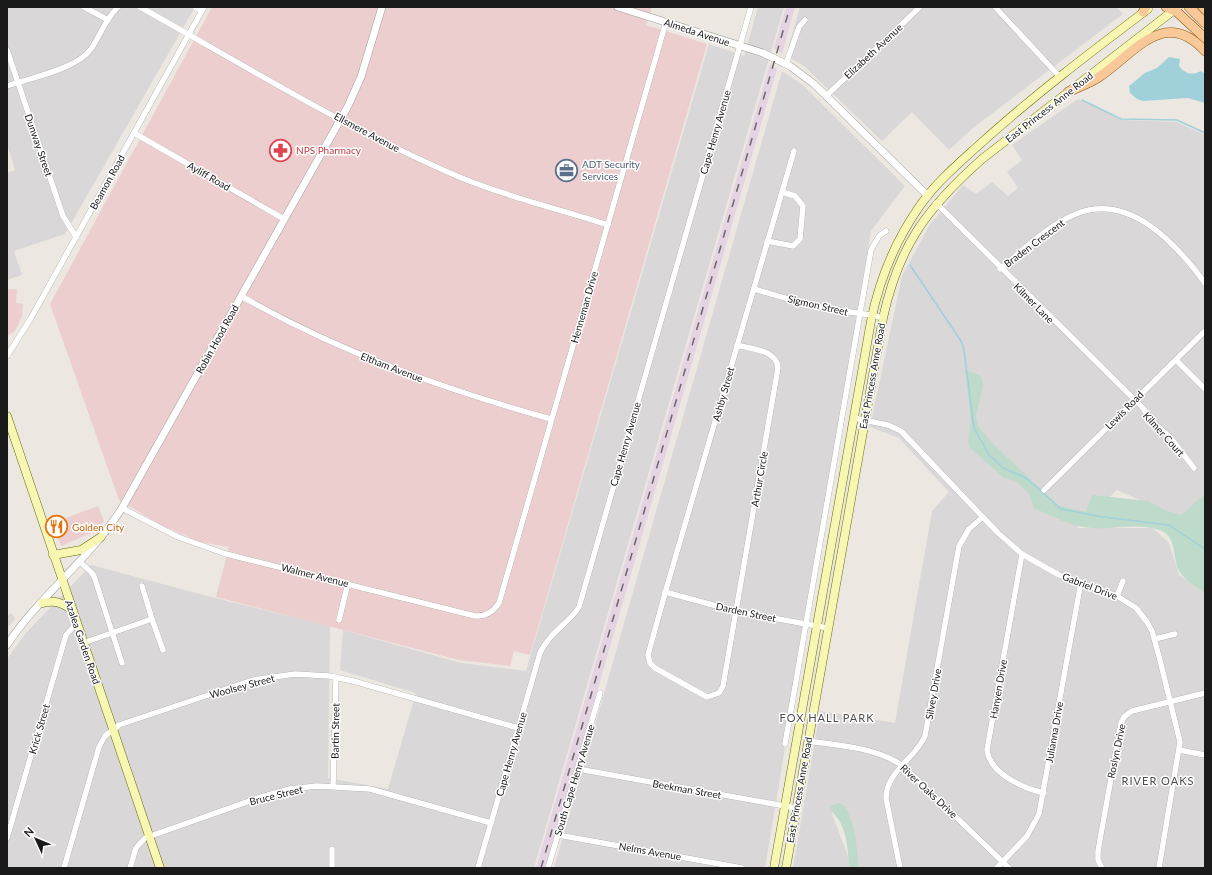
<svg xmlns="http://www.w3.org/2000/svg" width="1212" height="875" font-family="Lato,sans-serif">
<rect width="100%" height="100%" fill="#ece7e0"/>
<g fill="#d9d7d7">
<path d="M7 7H195L65 234 14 251 22 275 7 280V173L15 170 7 144Z"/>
<path d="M758 7H784L534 868H7V659L26 633 91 565 211 597 330 626 328 778 388 789 416 693 340 670 343 630 461 663 526 671 709 44 744 56Z"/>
<path d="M800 7H1116L1123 14 973 128 949 150 912 112 882 141 805 67 786 55Z"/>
<path d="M782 71 804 86 905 186 871 231 765 868H554Z"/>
<path d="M1078 99 1122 120 1177 122 1205 135V499L1185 520 1117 490 1077 528H1153L1169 543 1179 575 1205 593V868H859L853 844 850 817 846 812 834 809 832 814 847 853 850 868H793L820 711 895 723 932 511 949 492 899 438 870 427 902 276 929 226 963 185 976 194 992 182 1008 196 1018 188 1007 172 1022 160 1012 145Z"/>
<path d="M12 613 15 619 7 628V615Z"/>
</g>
<g fill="#edcecf">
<path d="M212 7H652L646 25 707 44 530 655 514 651 510 666 459 660 216 597 229 547 200 542 161 525 119 500 50 304Z"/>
<path d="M7 289H17L16 303 23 304 22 316 15 331 7 336Z"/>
<path d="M98 506 104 521 98 530 61 546 52 523Z"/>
</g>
<g fill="#e5d2e3">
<path d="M786 7H795L782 54 774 48Z"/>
<path d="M770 64 777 69 546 868H536Z"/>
</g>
<g fill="#bddacb">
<path d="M965 370 979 375 982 379 983 385 976 416 978 426 991 442 1059 506 1086 512 1092 495 1148 501 1166 511 1181 515 1205 494V593C1196 587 1183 579 1178 569 1173 556 1176 538 1162 531 1141 522 1114 530 1092 528 1072 527 1052 516 1034 508L1029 494 1018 482 1003 477 970 448 968 443 971 421Z"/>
<path d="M840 803C855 811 857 852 859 868H849C848 853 848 839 841 824 838 817 832 814 830 806Z"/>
</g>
<path fill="#a0d1da" d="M1169 57 1180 59 1179 66C1186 75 1193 75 1201 71L1205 74V103L1188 98 1143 101 1137 99 1130 93 1129 86 1145 73 1157 68Z"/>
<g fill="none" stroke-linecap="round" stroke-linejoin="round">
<g stroke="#a0d1da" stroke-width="1.5">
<path d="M1082 100 1121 119 1177 120 1205 133"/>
<path d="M910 265 961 341 964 350 974 428 989 455 1003 468 1026 478 1061 509 1103 517 1169 525 1205 549"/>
</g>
<defs>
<g id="minor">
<path d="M84 7 108 20"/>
<path d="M140 7C242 64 342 126 450 173 500 195 555 208 608 225"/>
<path d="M195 7 202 11"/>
<path d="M995 7 1060 77"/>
<path d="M7 50 63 216 76 237"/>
<path d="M786 64 799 27 805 20"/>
<path d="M7 86C30 78 77 69 91 49 100 36 106 18 118 7"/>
<path d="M826 96 920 7"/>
<path d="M134 133 284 219"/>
<path d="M936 203 1142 407 1155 424 1170 437 1194 468"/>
<path d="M767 241 793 246 800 239 803 206 795 196 782 192"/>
<path d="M1000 269C1023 250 1048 225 1076 214 1130 192 1177 245 1205 283"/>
<path d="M754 289C775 295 797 302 819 307 840 312 862 312 883 318"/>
<path d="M241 296C339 352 443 389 551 419"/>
<path d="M737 345C751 349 777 350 778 368L723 686 719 693 707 697 655 668 650 663 648 655 667 586 794 151"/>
<path d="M7 356 31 318 204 7"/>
<path d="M1176 360 1205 389"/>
<path d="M854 418 888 425 901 431 998 533 1022 554 1059 575 1117 596 1136 608 1147 622 1152 631 1160 660 1180 742 1159 868"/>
<path d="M1044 490 1205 331"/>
<path d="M122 508 178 537 226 554 475 616C486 617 493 612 499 603L666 22"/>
<path d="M1022 554 987 750C990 774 1023 788 1044 793"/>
<path d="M80 562 91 572 94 576 122 663"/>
<path d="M142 586 152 619"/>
<path d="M665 592 735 611 828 628"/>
<path d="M1117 596 1123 581"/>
<path d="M339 620 348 583"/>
<path d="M1155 639 1175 634"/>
<path d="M83 643 152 619 163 650"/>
<path d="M808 741C840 746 876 747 903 766L1009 868"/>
<path d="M785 744 871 250 879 236 886 231"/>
<path d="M1179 750 1205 755"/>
<path d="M578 769 796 808"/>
<path d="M333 786 336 677"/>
<path d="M558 835 742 868"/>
<path d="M7 838 66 635 77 623"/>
<path d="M64 868 99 747 105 736 119 725 253 680 295 674 329 676 353 681 518 728"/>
<path d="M130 868 136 848 145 838 261 797 290 789 317 786 370 789 491 823"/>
<path d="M332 868V849"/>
<path d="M478 868 540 653C549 633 568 624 579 607L751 7"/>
<path d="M548 868 600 693"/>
<path d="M900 868 886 798C886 772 915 759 925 736L959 546 969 529 983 517"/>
<path d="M997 868 1027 836 1039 814 1081 582"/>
<path d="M1102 868 1098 860V851L1121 723 1124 717 1132 711 1205 693"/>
</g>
<g id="tertiary">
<path d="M618 7 763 53 790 66 814 84 928 196"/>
<path d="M7 645C40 595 90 559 122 508L348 106 361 77 382 7"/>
</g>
<g id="secondary">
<path d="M7 416 160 868"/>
<path d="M53 555 81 550 101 537"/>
<path d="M42 603C55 600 61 602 72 610"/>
<path d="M774 868 871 321C879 281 894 244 917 210 934 184 958 164 980 144 1033 96 1091 52 1148 9"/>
<path d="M786 868 883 318C899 245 927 208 982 159L1178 7"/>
</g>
<g id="primary">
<path d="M1166 7 1177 12 1205 38"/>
<path d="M1189 7 1205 23"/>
<path d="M1203 7 1205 9"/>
<path d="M1143 12 1146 7"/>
<path d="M1068 92C1078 87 1090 83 1099 77 1134 54 1164 6 1205 51"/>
</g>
</defs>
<use href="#minor" stroke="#a1a1a1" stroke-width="6"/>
<use href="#tertiary" stroke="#a1a1a1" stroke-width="8"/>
<use href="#secondary" stroke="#686c07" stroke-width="9"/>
<use href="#primary" stroke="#8e5603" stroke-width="10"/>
<use href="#minor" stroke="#fff" stroke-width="5.5"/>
<use href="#tertiary" stroke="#fff" stroke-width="7"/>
<use href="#secondary" stroke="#f7f6b3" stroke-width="8"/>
<use href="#primary" stroke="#f9c898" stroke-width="9"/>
<path stroke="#686868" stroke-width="1.5" stroke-dasharray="8 8" stroke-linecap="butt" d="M541 868 790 7"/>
</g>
<defs>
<symbol id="pharmacy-ring" viewBox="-11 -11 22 22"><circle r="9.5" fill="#fff" stroke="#e0444e" stroke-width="1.5"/><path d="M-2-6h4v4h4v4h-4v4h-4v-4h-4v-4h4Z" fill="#e0444e"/></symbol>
<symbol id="office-ring" viewBox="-11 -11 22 22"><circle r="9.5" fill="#fff" stroke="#5c6f8a" stroke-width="1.5"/><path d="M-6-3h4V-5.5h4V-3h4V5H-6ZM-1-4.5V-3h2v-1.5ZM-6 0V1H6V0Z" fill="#5c6f8a"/></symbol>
<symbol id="restaurant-ring" viewBox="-11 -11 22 22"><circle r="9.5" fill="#fff" stroke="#e8710a" stroke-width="1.5"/><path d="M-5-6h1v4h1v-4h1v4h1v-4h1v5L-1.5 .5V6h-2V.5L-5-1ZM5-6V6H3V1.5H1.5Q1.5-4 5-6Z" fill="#e8710a"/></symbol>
</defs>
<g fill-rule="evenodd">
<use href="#pharmacy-ring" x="268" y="138" width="25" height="25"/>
<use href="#office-ring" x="554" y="158" width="25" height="25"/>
<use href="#restaurant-ring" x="44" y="514" width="25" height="25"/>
</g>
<g text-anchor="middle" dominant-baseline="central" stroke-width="3" stroke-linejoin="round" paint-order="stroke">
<g font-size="10" fill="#1a1a1a" stroke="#fff">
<text transform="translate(697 32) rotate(18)">Almeda Avenue</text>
<text transform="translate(873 51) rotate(-43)">Elizabeth Avenue</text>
<text transform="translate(1049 107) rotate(-38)">East Princess Anne Road</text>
<text transform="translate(367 132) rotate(28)">Ellsmere Avenue</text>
<text transform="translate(715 132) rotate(-74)">Cape Henry Avenue</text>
<text transform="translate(39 145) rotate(71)">Dunway Street</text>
<text transform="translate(209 176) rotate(30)">Ayliff Road</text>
<text transform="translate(107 182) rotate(-61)">Beamon Road</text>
<text transform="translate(1034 243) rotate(-37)">Braden Crescent</text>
<text transform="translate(1034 303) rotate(45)">Kilmer Lane</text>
<text transform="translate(818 305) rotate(13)">Sigmon Street</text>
<text transform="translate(584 307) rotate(-74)">Henneman Drive</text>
<text transform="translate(217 339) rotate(-61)">Robin Hood Road</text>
<text transform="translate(392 367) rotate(21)">Eltham Avenue</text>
<text transform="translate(872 376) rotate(-80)">East Princess Anne Road</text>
<text transform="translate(723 394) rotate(-74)">Ashby Street</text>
<text transform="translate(1124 410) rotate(-45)">Lewis Road</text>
<text transform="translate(1164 434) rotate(48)">Kilmer Court</text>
<text transform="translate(625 444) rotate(-74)">Cape Henry Avenue</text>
<text transform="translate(759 479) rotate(-80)">Arthur Circle</text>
<text transform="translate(315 575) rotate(14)">Walmer Avenue</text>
<text transform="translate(1090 586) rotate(21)">Gabriel Drive</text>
<text transform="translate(746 612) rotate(12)">Darden Street</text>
<text transform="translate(83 642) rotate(71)">Azalea Garden Road</text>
<text transform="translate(242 686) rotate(-15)">Woolsey Street</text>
<text transform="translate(998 689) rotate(-80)">Hanyen Drive</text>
<text transform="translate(933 694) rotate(-80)">Silvey Drive</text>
<text transform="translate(39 729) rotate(-74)">Krick Street</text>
<text transform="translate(335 731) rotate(-89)">Bartin Street</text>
<text transform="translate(1054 732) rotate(-80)">Julianna Drive</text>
<text transform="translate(1116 751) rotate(-78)">Roslyn Drive</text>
<text transform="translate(511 754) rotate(-74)">Cape Henry Avenue</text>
<text transform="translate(574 780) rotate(-73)">South Cape Henry Avenue</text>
<text transform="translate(687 789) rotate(10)">Beekman Street</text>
<text transform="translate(799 790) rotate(-80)">East Princess Anne Road</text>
<text transform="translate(929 791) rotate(43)">River Oaks Drive</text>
<text transform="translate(276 795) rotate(-14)">Bruce Street</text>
<text transform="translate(650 851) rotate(10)">Nelms Avenue</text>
</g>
<g font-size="10" fill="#be3a42" stroke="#fff" text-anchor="start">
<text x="296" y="150">NPS Pharmacy</text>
</g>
<g font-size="10" fill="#4e5e75" stroke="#fff" text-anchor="start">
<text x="582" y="164">ADT Security<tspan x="582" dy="12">Services</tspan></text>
</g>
<g font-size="10" fill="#c56008" stroke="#fff" text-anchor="start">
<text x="72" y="527">Golden City</text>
</g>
<g font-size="11" letter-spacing="1" fill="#4d4d4d" stroke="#fff">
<text x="827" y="717">FOX HALL PARK</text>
<text x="1158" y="780">RIVER OAKS</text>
</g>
</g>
<rect width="1212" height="875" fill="none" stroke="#1a1a1a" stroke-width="16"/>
<g transform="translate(36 839) rotate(314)" stroke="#ffffff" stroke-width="3" paint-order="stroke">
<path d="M0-3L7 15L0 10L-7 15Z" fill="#1a1a1a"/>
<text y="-6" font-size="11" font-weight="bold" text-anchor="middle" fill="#1a1a1a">N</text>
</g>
</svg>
